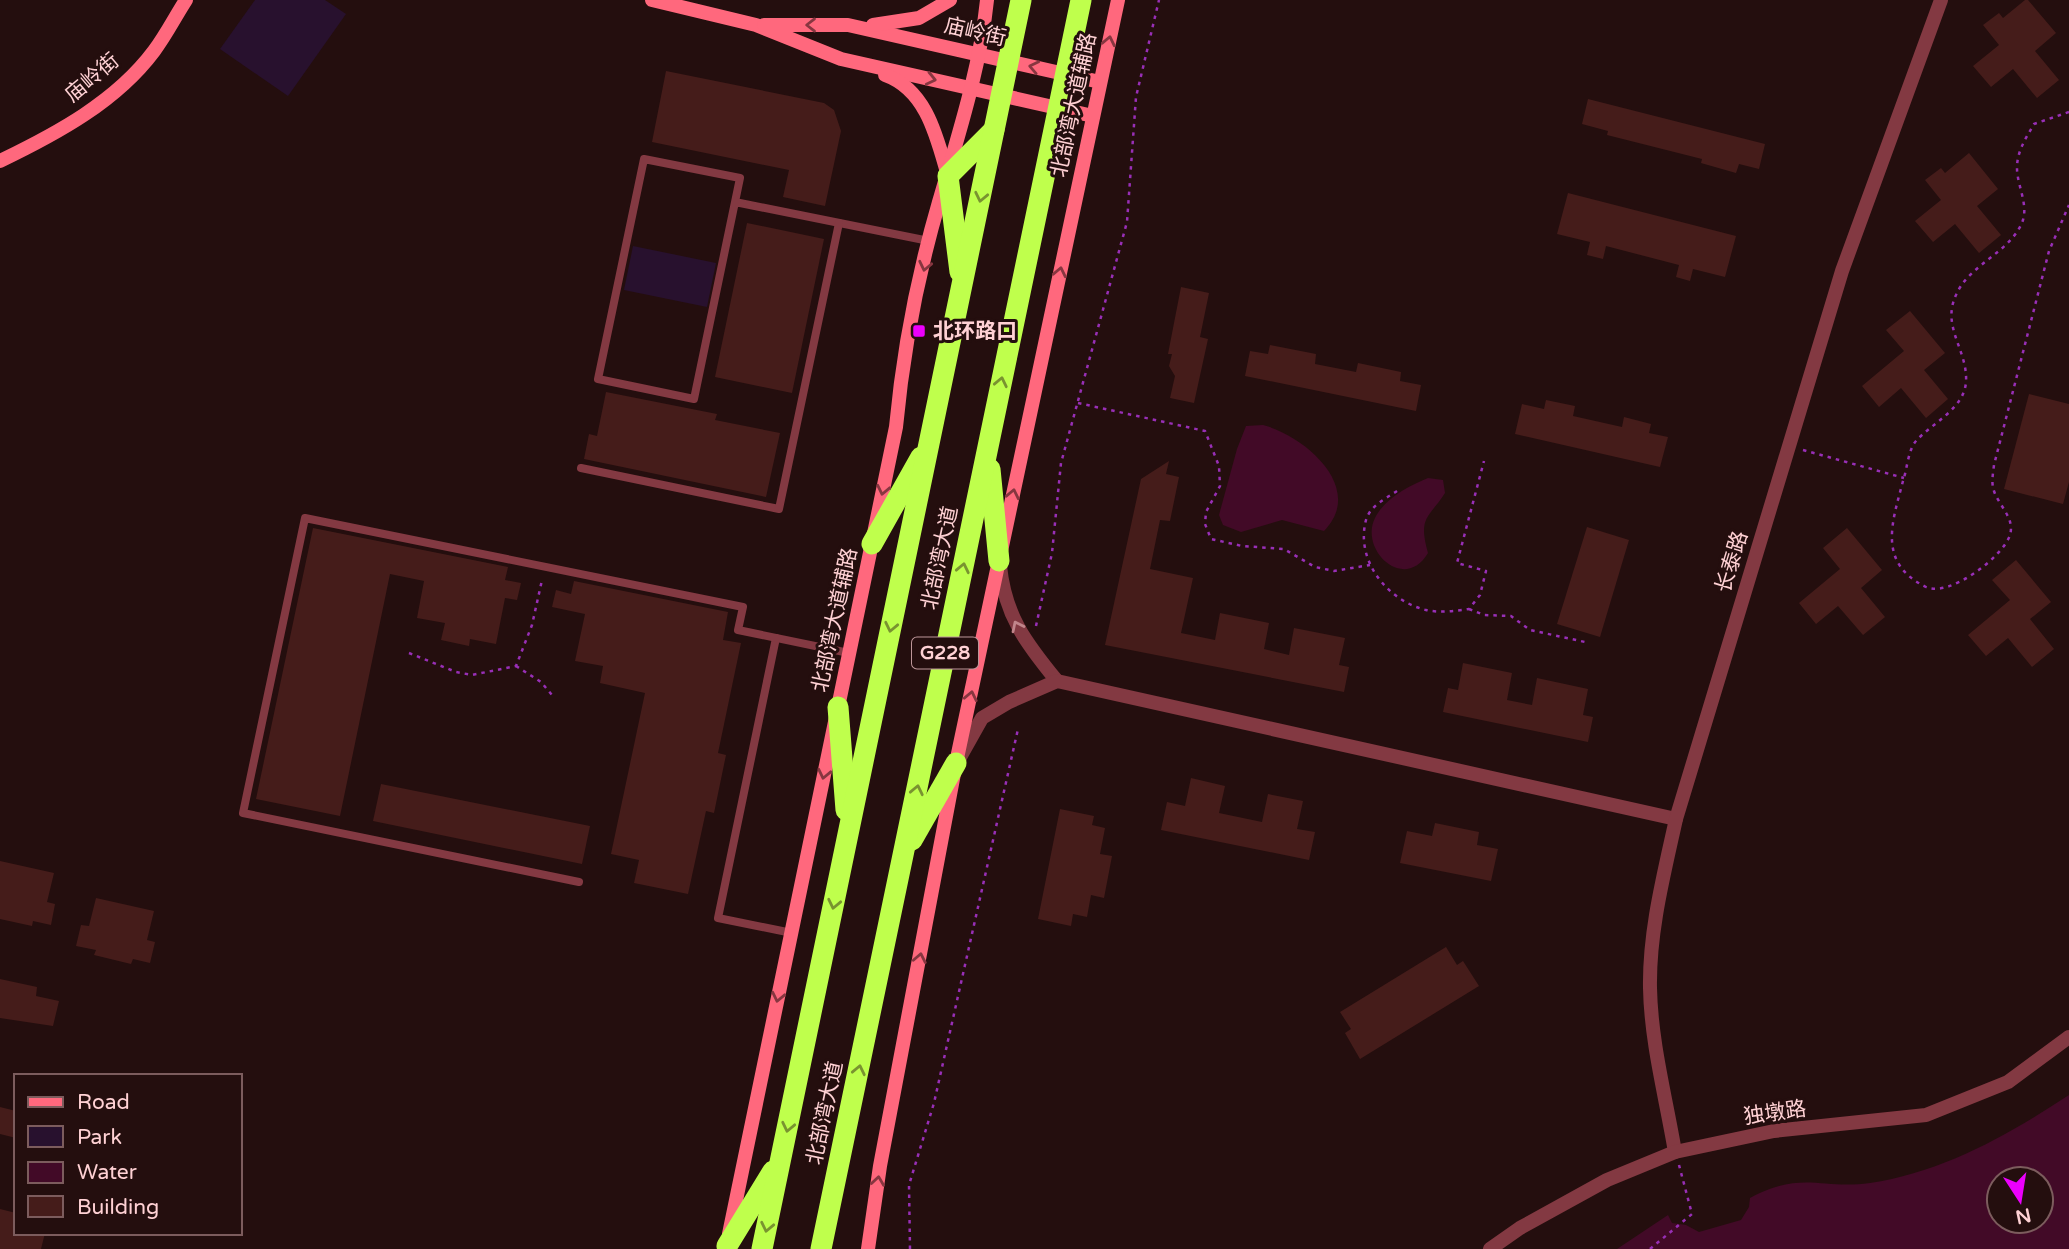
<svg xmlns="http://www.w3.org/2000/svg" width="2069" height="1249" font-family="'Varela Round','Noto Sans SC',sans-serif">
<rect width="100%" height="100%" fill="#240e0e"/>
<g fill="#28112e">
<path d="M255 0H325L346 14 288 96 220 49Z"/>
<path d="M633 246 716 263 707 307 624 290Z"/>
</g>
<g fill="#420a27" fill-rule="evenodd">
<path d="M1263 425C1305 436 1366 488 1324 531L1282 520 1241 532 1223 525 1219 515 1237 449 1246 426Z"/>
<path d="M1428 478 1443 480 1445 493C1428 519 1418 517 1428 553 1404 593 1359 550 1375 518 1385 498 1409 486 1428 478Z"/>
<path d="M2069 1095V1249H1617L1668 1215 1672 1223 1686 1225 1699 1232 1741 1220 1749 1207 1750 1198C1802 1170 1821 1190 1870 1183 1943 1172 2008 1135 2069 1095ZM2041 1179V1221H1999V1179Z"/>
</g>
<g fill="#451c1a">
<path d="M2025 0H2028L2056 33 2035 51 2059 80 2037 98 2013 69 1991 87 1973 66 1999 45 1983 25 1999 13 2003 18Z"/>
<path d="M666 71 824 103 834 110 841 131 825 206 783 197 789 170 652 142Z"/>
<path d="M1588 99 1765 144 1759 169 1739 164 1736 173 1701 163 1702 159 1607 135 1608 131 1582 124Z"/>
<path d="M1969 153 1998 189 1977 206 2001 235 1979 253 1955 224 1933 242 1915 221 1941 200 1925 180 1941 168 1945 173Z"/>
<path d="M1568 193 1736 236 1725 277 1693 269 1690 281 1676 277 1679 265 1606 246 1603 259 1587 255 1590 242 1557 234Z"/>
<path d="M747 223 824 239 792 393 715 377Z"/>
<path d="M1181 287 1209 293 1200 337 1208 339 1194 403 1170 398 1175 376 1169 366 1172 354H1168Z"/>
<path d="M1910 311 1945 353 1924 370 1948 399 1926 418 1901 388 1879 407 1862 386 1904 351 1886 330Z"/>
<path d="M1270 345 1316 354 1315 364 1356 372 1358 363 1401 372 1400 381 1421 385 1416 411 1245 376 1250 351 1268 354Z"/>
<path d="M606 392 717 414 715 420 780 433 766 497 584 459 589 434 597 436Z"/>
<path d="M2029 394 2069 404V482L2063 504 2004 489Z"/>
<path d="M1546 400 1575 406 1573 416 1622 427 1624 417 1651 424 1649 433 1668 437 1660 467 1515 434 1522 404 1544 409Z"/>
<path d="M1169 461 1166 474 1179 477 1170 521 1160 520 1150 569 1193 578 1181 633 1215 640 1220 613 1269 623 1264 649 1289 655 1294 628 1345 638 1339 665 1349 667 1344 692 1105 645 1141 479Z"/>
<path d="M1587 527 1629 540 1600 637 1557 624Z"/>
<path d="M313 528 508 567 505 580 521 583 517 600 505 598 496 644 470 639 469 646 441 640 445 623 417 618 424 581 390 574 340 816 256 799Z"/>
<path d="M1847 528 1882 570 1861 588 1885 617 1863 635 1838 606 1816 624 1799 603 1840 569 1823 548Z"/>
<path d="M2016 560 2051 602 2030 619 2054 649 2032 667 2008 638 1986 656 1968 635 2010 600 1992 580Z"/>
<path d="M574 581 728 612 723 640 741 643 718 753 726 755 714 813 706 811 688 894 634 883 639 860 611 854 645 693 600 683 603 666 575 661 585 614 552 607 556 590 571 594Z"/>
<path d="M1463 663 1512 673 1507 700 1532 705 1537 678 1588 689 1583 715 1593 717 1588 742 1443 712 1448 688 1458 690Z"/>
<path d="M1191 778 1225 786 1219 813 1262 822 1268 794 1303 801 1297 829 1315 832 1309 860 1161 830 1167 802 1185 806Z"/>
<path d="M381 784 590 826 582 864 373 821Z"/>
<path d="M1060 809 1094 816 1092 825 1105 828 1100 854 1112 856 1104 898 1091 895 1087 917 1073 914 1071 926 1038 919Z"/>
<path d="M1435 823 1479 832 1477 845 1498 849 1491 881 1400 863 1407 831 1432 836Z"/>
<path d="M0 861 54 873 47 902 55 904 51 925 33 921 32 926 0 919Z"/>
<path d="M96 898 154 911 147 940 155 942 150 963 133 959 131 964 94 955 96 950 76 946 81 925 89 926Z"/>
<path d="M1446 947 1457 965 1463 961 1479 986 1360 1059 1345 1033 1351 1029 1340 1012Z"/>
<path d="M0 979 37 987 36 996 59 1001 53 1026 0 1018Z"/>
<path d="M0 1107 16 1111V1138L0 1134Z"/>
<path d="M0 1209 16 1213V1233H45L41 1249H0Z"/>
</g>
<g fill="none" stroke-linecap="round" stroke-linejoin="round">
<g stroke="#982fb6" stroke-width="2.5" stroke-dasharray="3.5 5" stroke-linecap="butt">
<path d="M2069 112 2034 124C2026 138 2017 151 2017 168 2017 185 2028 203 2023 220 2012 252 1969 264 1956 295 1941 327 1968 350 1966 382 1964 409 1932 423 1916 441 1908 450 1907 470 1903 481 1892 523 1877 563 1926 587 1949 598 2003 557 2010 535 2015 518 1999 506 1994 491 1991 483 1993 474 1994 465L2049 251 2069 205"/>
<path d="M1078 403 1205 431 1219 466 1220 486 1206 512 1205 524 1211 539 1242 546 1284 549 1315 567 1334 571 1370 565"/>
<path d="M1803 450 1904 478"/>
<path d="M1397 491C1385 499 1370 506 1366 520 1355 561 1388 601 1426 610 1439 613 1456 611 1469 609L1480 595 1486 571 1457 563 1484 461"/>
<path d="M1469 609 1484 615 1511 616 1530 630 1585 642"/>
<path d="M1036 626 1052 553 1061 463 1127 222 1136 97 1159 0"/>
<path d="M409 653 456 672 472 675 516 666 532 625 542 580"/>
<path d="M516 666 541 682 552 695"/>
<path d="M910 1249 909 1185 934 1103 1018 729"/>
<path d="M1650 1249 1692 1214 1679 1165"/>
</g>
<g stroke="#833942" stroke-width="8">
<path d="M735 202 694 399 598 379 644 159 740 178 735 202 929 241"/>
<path d="M581 468 779 509 839 223"/>
<path d="M776 638 718 918 792 933"/>
<path d="M579 882 243 813 305 518 743 607 738 630 849 653"/>
</g>
<g stroke="#833942" stroke-width="14">
<path d="M1000 566C1005 616 1026 643 1057 681"/>
<path d="M959 759 982 718 1009 702 1057 681 1676 819"/>
<path d="M1675 1152C1666 1098 1651 1043 1650 988 1649 931 1664 874 1676 819L1842 271 1941 0"/>
<path d="M1490 1249 1520 1228 1607 1180 1675 1152 1774 1131 1926 1115 2008 1082 2069 1037"/>
</g>
<g stroke="#ff687d" stroke-width="14">
<path d="M652 0 756 25 841 59 1093 116"/>
<path d="M764 25H848L1100 82"/>
<path d="M873 25 919 18 950 0"/>
<path d="M885 75C927 90 937 138 948 176"/>
<path d="M0 161C56 134 116 102 154 51 166 35 175 17 186 0"/>
<path d="M729 1234 896 427C903 352 918 274 939 202 958 136 980 69 987 0"/>
<path d="M868 1249 880 1166 956 763 1118 0"/>
</g>
<g stroke="#bfff4c" stroke-width="21">
<path d="M960 272 948 176 994 130"/>
<path d="M990 469 999 561"/>
<path d="M872 544 921 457"/>
<path d="M838 707 846 810"/>
<path d="M912 840 956 763"/>
<path d="M727 1246 773 1171"/>
<path d="M762 1249 1021 0"/>
<path d="M821 1249 1081 0"/>
</g>
</g>
<defs><path id="oneway-chevron" d="M-2-3.5L2.5 0L-2 3.5" fill="none" stroke-width="1.6" stroke-linecap="round" stroke-linejoin="round" transform="scale(1.75)"/></defs>
<g stroke="#873640">
<use href="#oneway-chevron" transform="translate(811 25) rotate(180)"/>
<use href="#oneway-chevron" transform="translate(1109 41) rotate(-78)"/>
<use href="#oneway-chevron" transform="translate(1034 67) rotate(-168)"/>
<use href="#oneway-chevron" transform="translate(931 79) rotate(13)"/>
<use href="#oneway-chevron" transform="translate(925 266) rotate(102)"/>
<use href="#oneway-chevron" transform="translate(1060 272) rotate(-78)"/>
<use href="#oneway-chevron" transform="translate(883 490) rotate(102)"/>
<use href="#oneway-chevron" transform="translate(1013 494) rotate(-78)"/>
<use href="#oneway-chevron" transform="translate(971 696) rotate(-78)"/>
<use href="#oneway-chevron" transform="translate(824 774) rotate(102)"/>
<use href="#oneway-chevron" transform="translate(920 958) rotate(-79)"/>
<use href="#oneway-chevron" transform="translate(778 997) rotate(102)"/>
<use href="#oneway-chevron" transform="translate(878 1181) rotate(-82)"/>
</g>
<g stroke="#799330">
<use href="#oneway-chevron" transform="translate(981 197) rotate(102)"/>
<use href="#oneway-chevron" transform="translate(1001 382) rotate(-78)"/>
<use href="#oneway-chevron" transform="translate(963 568) rotate(-78)"/>
<use href="#oneway-chevron" transform="translate(891 627) rotate(102)"/>
<use href="#oneway-chevron" transform="translate(917 790) rotate(-78)"/>
<use href="#oneway-chevron" transform="translate(834 904) rotate(102)"/>
<use href="#oneway-chevron" transform="translate(859 1070) rotate(-78)"/>
<use href="#oneway-chevron" transform="translate(788 1127) rotate(102)"/>
<use href="#oneway-chevron" transform="translate(767 1227) rotate(102)"/>
</g>
<use stroke="#c1858b" href="#oneway-chevron" transform="translate(1017 626) rotate(-116)"/>
<rect fill="#ec00fc" stroke="#240e0e" stroke-width="2.5" x="912" y="324" width="14" height="14" rx="3.5"/>
<g text-anchor="middle" dominant-baseline="central" stroke-width="6" stroke-linejoin="round" paint-order="stroke">
<rect fill="#240e0e" stroke="#bd9699" stroke-width="2" x="912" y="637.5" width="66" height="31" rx="5"/>
<g font-size="19" font-weight="bold" fill="#ffd1d4">
<text x="945" y="653">G228</text>
</g>
<g font-size="21" fill="#ffd1d4" stroke="#240e0e">
<text transform="translate(975 32) rotate(13)">庙岭街</text>
<text transform="translate(92 78) rotate(-40)">庙岭街</text>
<text transform="translate(1074 105) rotate(-78)">北部湾大道辅路</text>
<text transform="translate(940 558) rotate(-78)">北部湾大道</text>
<text transform="translate(1732 562) rotate(-73)">长泰路</text>
<text transform="translate(835 620) rotate(-78)">北部湾大道辅路</text>
<text transform="translate(825 1113) rotate(-78)">北部湾大道</text>
<text transform="translate(1775 1113) rotate(-8)">独墩路</text>
</g>
<g font-size="21" font-weight="bold" fill="#ffd1d4" stroke="#240e0e" text-anchor="start">
<text x="933" y="331">北环路口</text>
</g>
</g>
<rect x="14" y="1074" width="228" height="161" fill="#240e0e" stroke="#7c5c5d" stroke-width="2"/>
<rect x="28" y="1097" width="35" height="10" fill="#ff687d" stroke="#7c5c5d" stroke-width="2"/>
<text x="77" y="1109" font-size="21" fill="#ffd1d4">Road</text>
<rect x="28" y="1126" width="35" height="21" fill="#28112e" stroke="#7c5c5d" stroke-width="2"/>
<text x="77" y="1144" font-size="21" fill="#ffd1d4">Park</text>
<rect x="28" y="1162" width="35" height="21" fill="#420a27" stroke="#7c5c5d" stroke-width="2"/>
<text x="77" y="1179" font-size="21" fill="#ffd1d4">Water</text>
<rect x="28" y="1196" width="35" height="21" fill="#451c1a" stroke="#7c5c5d" stroke-width="2"/>
<text x="77" y="1214" font-size="21" fill="#ffd1d4">Building</text>
<g transform="translate(2020 1200) rotate(168)"><circle r="33" fill="#240e0e" stroke="#7c5c5d" stroke-width="2"/>
<path d="M0-5L12 26L0 18L-12 26Z" fill="#ec00fc"/>
<text y="-10" font-size="19" font-weight="bold" text-anchor="middle" fill="#ffd1d4">N</text>
</g>
</svg>
